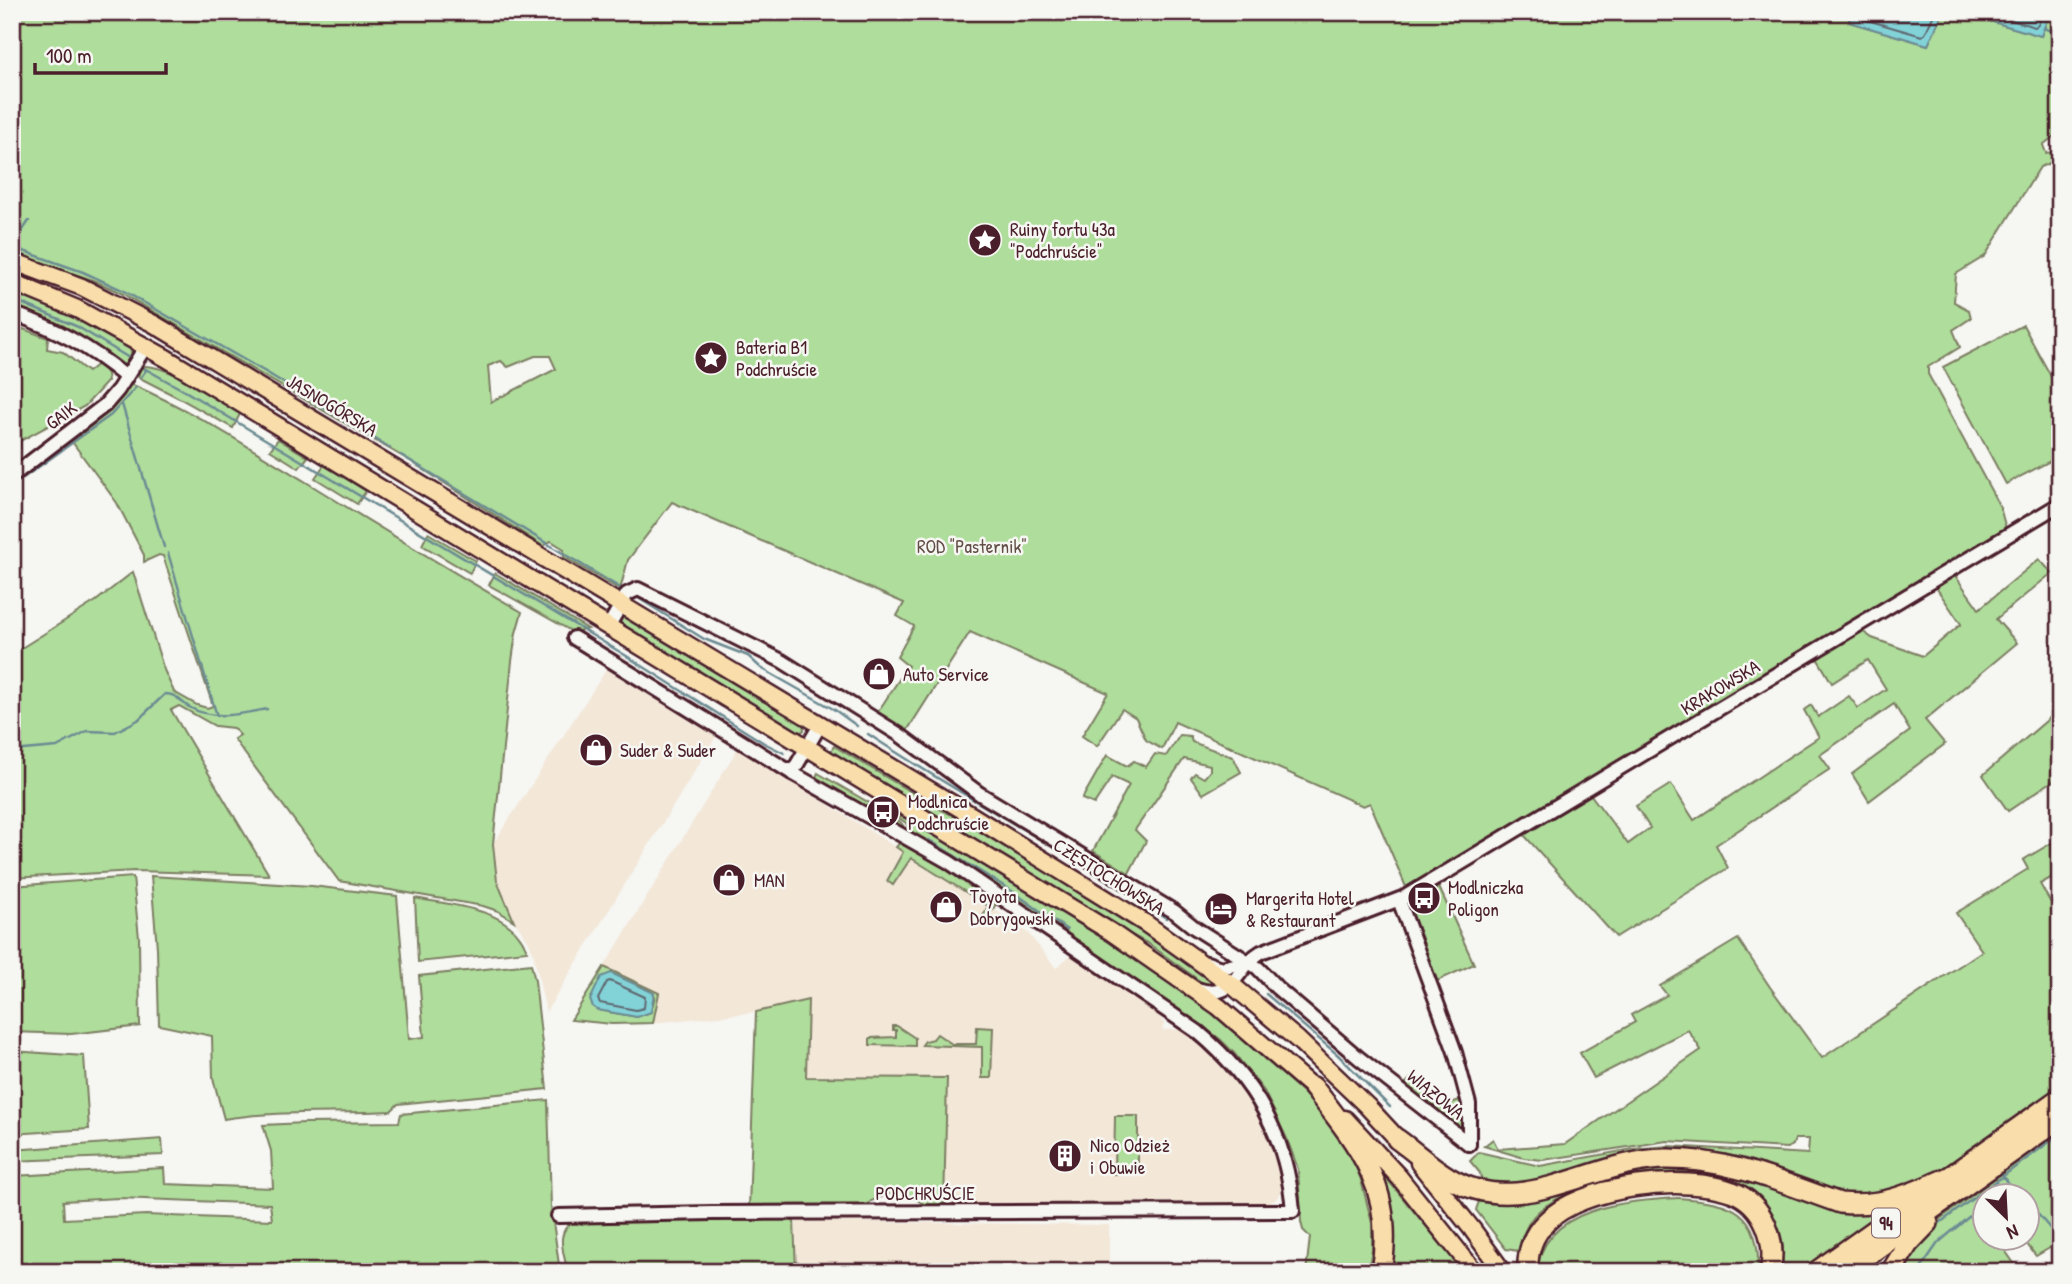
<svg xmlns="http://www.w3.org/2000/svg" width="2072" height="1284" font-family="'Patrick Hand',sans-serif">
<rect width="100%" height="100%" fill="#f6f6f2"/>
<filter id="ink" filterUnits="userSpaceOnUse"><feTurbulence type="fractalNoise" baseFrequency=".0143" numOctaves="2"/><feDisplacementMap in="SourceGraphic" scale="14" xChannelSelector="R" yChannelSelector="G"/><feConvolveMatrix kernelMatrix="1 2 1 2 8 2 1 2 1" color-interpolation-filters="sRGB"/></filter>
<g filter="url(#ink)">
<g fill="#f3e7d8">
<path d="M608 667 717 735 546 1012 533 952 528 940 514 921 504 902 497 881 493 844Z"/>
<path d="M738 748 994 909 1028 933 1056 968 1072 954 1157 1012 1165 1025 1162 1027 1164 1030 1183 1029 1213 1053 1242 1087 1269 1132 1283 1190 1275 1200 1264 1204 1216 1206 1215 1202H1173L944 1206 946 1078 806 1077 807 1000 767 1011 653 1023 659 993 604 967Z"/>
<path d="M796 1221 1109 1225V1272H796Z"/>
</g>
<g fill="#afdd9b" stroke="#7c7e63" stroke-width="2" fill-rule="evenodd">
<path d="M12 12H1851L1849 22 1928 45 1943 12H1959L2041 36 2050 12H2060V131L2043 145 2046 153 2060 151V159L2040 167 1985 256 1956 274 1954 302 1969 310 1971 318 1953 330 1960 347 1928 367V374L2000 507 2006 529 1742 689 1406 887 1370 803 1363 806 1175 722 1162 749 1146 740 1136 718 1122 709 1097 746 1082 736 1108 693 970 632 905 734 877 713 908 666 897 657 914 626 897 616 904 603 672 502 628 560 620 590 564 557V549L551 541 543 546 410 461 123 294 95 281 12 252ZM535 356H550L556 369 491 402 488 366 501 361 508 367Z"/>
<path d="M12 291C35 300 115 331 129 348 131 351 132 354 134 358L128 367 120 364 74 334 12 307Z"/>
<path d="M12 325 48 338 47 349 63 352 88 372 99 363 107 374 108 381 85 406 20 441V448L12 454Z"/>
<path d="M2023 325 2060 393V456L2006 484 1943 367Z"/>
<path d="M144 366C173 366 215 399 240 414L233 428 179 398 138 377 140 369Z"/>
<path d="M133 385C194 411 249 448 306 482 377 526 449 570 522 612L516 633 512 661 493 844 497 881 514 921 498 911 483 906 339 881 234 739 240 735 233 728 215 726 179 706 171 710 269 875 135 871 12 878V654L96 601 133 572 164 670 174 692 197 705 207 708 213 706 163 556 159 555 144 562V555L117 503 70 439 107 412 128 386Z"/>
<path d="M278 439 308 457 299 468 270 450Z"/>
<path d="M324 465 366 491 357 504 315 478Z"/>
<path d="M428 533 476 561 470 573 422 545Z"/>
<path d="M2039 559 2052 573 1996 619 2017 643 1925 720 1945 744 1869 801 1852 774 1910 731 1894 704 1820 755 1830 769 1716 845 1728 868 1616 937 1524 835 1591 795 1628 844 1650 828 1636 806 1671 784 1694 820 1819 737 1804 710 1811 705 1818 717 1849 696 1858 708 1886 689 1868 660 1832 683 1817 658 1862 631 1872 638 1923 656 1961 624 1935 586 1954 574 1979 609Z"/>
<path d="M495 573 588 629 573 632 489 585Z"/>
<path d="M623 613 803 723 804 730 798 734 618 623Z"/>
<path d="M2060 709V776L2008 811 1983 775Z"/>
<path d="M1180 735 1190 736 1192 742 1233 757 1241 772 1203 794 1191 778 1195 773 1204 778 1210 771V765L1184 759 1135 830 1146 841 1129 873 1093 851 1129 785 1112 777 1094 804 1082 799 1107 755 1127 766 1134 761 1146 767 1155 754 1166 756Z"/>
<path d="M834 746 938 808 977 827 1110 908 1219 983V986L1204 984 1149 944 1109 923 829 754Z"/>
<path d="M818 773 883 811 882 813C891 816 904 820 906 833L814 781Z"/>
<path d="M894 815 912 820 1120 947 1186 992 1215 1014 1317 1105 1341 1130 1361 1180 1372 1223V1249L1368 1272H1306L1310 1237 1303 1230 1301 1222 1298 1169 1287 1139 1264 1091 1234 1053 1220 1039 1020 900 909 832 906 823Z"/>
<path d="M2060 838V873L2040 884 2060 919V951L2057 953 2060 956V1086L1933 1176 1860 1200 1718 1159 1558 1180 1482 1186 1480 1173 1470 1161 1479 1152 1540 1166 1633 1149 1668 1146 1808 1154 1809 1139H1795L1793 1145 1787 1148 1667 1141 1543 1160 1524 1158 1484 1146 1493 1139 1498 1149 1565 1144 1701 1050 1688 1030 1594 1078 1580 1053 1635 1022 1631 1015 1667 995 1660 986 1738 939 1770 987 1822 1058 1982 951 1956 913 2028 869 2023 860Z"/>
<path d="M901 841 947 867 994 898 996 904 988 917 982 918 988 906 911 858 893 885 887 881 903 852 896 847Z"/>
<path d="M151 876 312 886 397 896 409 1039 424 1037 419 976 531 964 535 981 547 1089 398 1104 391 1111C335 1114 280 1110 224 1119L213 1078 212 1036 159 1025 157 948Z"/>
<path d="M133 877 139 938 140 1026 71 1034 12 1032V886Z"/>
<path d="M1438 885 1474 964 1435 982 1407 907 1435 892Z"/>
<path d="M415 898C453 906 512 907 527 951L418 962Z"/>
<path d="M604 967 659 993 653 1023 612 1024 571 1020ZM611 973 650 991 655 996 651 1012 637 1017 598 1010Z"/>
<path d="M808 1000 806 1077 947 1078 944 1206 929 1207 912 1197 889 1194 871 1201 867 1206 749 1208 756 1012Z"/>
<path d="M893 1026H897L915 1038V1046L870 1045V1038L896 1037V1030H893Z"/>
<path d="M977 1027 993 1028 991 1078H982V1047L922 1045 925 1041 933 1039 937 1034 952 1044H976Z"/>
<path d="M12 1051 84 1056 89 1129 12 1134Z"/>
<path d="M1410 1079 1443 1106 1465 1098V1134L1403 1086Z"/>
<path d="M548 1100 551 1207 560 1272 12 1270V1176L164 1168 165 1184 273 1188 271 1151 263 1125 305 1123 399 1122 401 1114ZM119 1198 270 1204 272 1220 146 1215 64 1219 63 1201Z"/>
<path d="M1115 1116H1138V1163L1130 1172 1114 1174Z"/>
<path d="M2060 1131V1242L2036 1256 2023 1239 2026 1238V1196H1984V1238L1997 1239 2020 1272H1896L1925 1233 1941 1218Z"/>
<path d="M162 1139 163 1155 12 1161V1150Z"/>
<path d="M1684 1166 1893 1208 1797 1272H1781C1786 1250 1782 1229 1769 1211 1733 1158 1659 1171 1605 1184 1581 1190 1550 1197 1533 1217 1525 1227 1521 1239 1519 1251L1506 1249 1476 1210 1480 1198 1624 1171Z"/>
<path d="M1383 1174 1464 1272H1391C1398 1237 1392 1207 1383 1174Z"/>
<path d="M1679 1198C1732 1202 1761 1210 1758 1272H1537C1542 1206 1629 1201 1679 1198Z"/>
<path d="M579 1217 794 1218 796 1272H568C562 1248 554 1230 579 1217Z"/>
</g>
<g fill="#82d3d8" stroke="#6c8b93" stroke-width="2">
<path d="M1851 12H1943L1928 45 1849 22Z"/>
<path d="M1959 12H2050L2041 36Z"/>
<path d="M611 973 654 993 651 1012 637 1017 598 1010 593 1007 590 1000 601 977Z"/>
</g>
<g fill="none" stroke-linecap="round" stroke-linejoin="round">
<g stroke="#606770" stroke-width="2">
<path d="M1857 12 1860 18 1922 36 1925 34 1935 12"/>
<path d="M1984 12 2035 27 2038 25 2043 12"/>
<path d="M610 981 645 997 644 1008 636 1010 600 1003 598 999 607 982Z"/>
</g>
<g stroke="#6c8b93" stroke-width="2.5">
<path d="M2044 28 2060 35"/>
<path d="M12 246 29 221"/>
<path d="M12 247 83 272 122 290 269 374 390 448"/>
<path d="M12 299 78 327 129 358"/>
<path d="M142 367 185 391 625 655 764 743 784 753"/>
<path d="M141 377 146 370"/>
<path d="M122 404 164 547"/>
<path d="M401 455 622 589"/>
<path d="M12 486 111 415 136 387"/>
<path d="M168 553 217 716"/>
<path d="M635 596 704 639 748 656 761 668 835 710 857 726"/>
<path d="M868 734C966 799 1069 853 1166 918"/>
<path d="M12 751 57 747 87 731 115 732 138 720 165 694C177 694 180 702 189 707 213 721 241 714 267 709"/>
<path d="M929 840 1012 891 1067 930"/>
<path d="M1266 994 1338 1055 1390 1107"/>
<path d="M2010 1185 2023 1196"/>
<path d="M1995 1196 2009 1185 2002 1175"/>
<path d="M2026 1200 2053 1232"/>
<path d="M1937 1225 2060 1134"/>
<path d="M1918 1272 1938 1243 1984 1204"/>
</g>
<defs>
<g id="minor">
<path d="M12 313C59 330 88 346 126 377"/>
<path d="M12 476 105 405 118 390 146 346"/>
<path d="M608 627 627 594 638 589 782 661 900 735 980 794 1175 912 1195 928 1258 968 1277 988 1359 1058 1469 1144"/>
<path d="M792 773 820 725"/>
<path d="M1399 900 1455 1052 1469 1104V1144"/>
<path d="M1207 963 1221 968 1247 962"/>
<path d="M1197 989C1236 1002 1235 967 1261 952L1405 897 2060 504"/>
<path d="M558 1216 712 1213 1293 1211C1287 1136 1255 1080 1198 1032L949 862 792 773 574 638"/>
</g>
<g id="major">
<path d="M12 261 82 287 154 324 971 815 1145 923 1232 985 1298 1040 1367 1106 1404 1146"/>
<path d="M12 282 77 309 166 358 1111 932 1219 1007 1320 1094"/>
<path d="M1345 1119 1399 1177 1475 1272"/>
<path d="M1419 1163 1472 1229 1503 1272"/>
</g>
<g id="highway">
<path d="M1313 1087C1360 1147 1396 1191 1381 1272"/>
<path d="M1397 1139C1414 1151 1430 1166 1448 1177 1521 1222 1590 1160 1665 1159 1728 1158 1782 1183 1840 1203 1885 1208 1916 1191 1956 1174"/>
<path d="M1528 1272C1527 1254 1532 1236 1545 1223 1580 1185 1686 1174 1733 1192 1764 1204 1777 1241 1770 1272"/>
<path d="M1816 1272 2060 1098"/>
<path d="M1844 1272 2060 1118"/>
<path d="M1891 1272 1908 1244 1928 1223"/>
</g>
</defs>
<use href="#minor" stroke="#4a1f2b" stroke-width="18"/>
<use href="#major" stroke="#4a1f2b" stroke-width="21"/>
<use href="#highway" stroke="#4a1f2b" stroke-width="24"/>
<use href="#minor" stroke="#f6f6f2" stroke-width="12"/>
<use href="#major" stroke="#f9deab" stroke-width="16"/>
<use href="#highway" stroke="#f9deab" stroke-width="19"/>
</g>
</g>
<defs>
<symbol id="sight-disc" viewBox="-11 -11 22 22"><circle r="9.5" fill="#4a1f2b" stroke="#f6f6f2"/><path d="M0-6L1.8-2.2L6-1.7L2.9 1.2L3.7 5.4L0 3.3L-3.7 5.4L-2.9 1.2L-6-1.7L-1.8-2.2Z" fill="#fff"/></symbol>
<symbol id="shop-disc" viewBox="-11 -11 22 22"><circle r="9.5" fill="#4a1f2b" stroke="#f6f6f2"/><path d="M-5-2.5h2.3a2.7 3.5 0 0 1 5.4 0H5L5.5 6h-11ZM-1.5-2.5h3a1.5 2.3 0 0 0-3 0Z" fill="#fff"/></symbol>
<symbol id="bus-disc" viewBox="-11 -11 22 22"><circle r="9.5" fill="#4a1f2b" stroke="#f6f6f2"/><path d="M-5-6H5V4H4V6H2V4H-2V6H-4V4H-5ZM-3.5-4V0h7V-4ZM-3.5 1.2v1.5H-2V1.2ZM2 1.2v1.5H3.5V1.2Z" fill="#fff"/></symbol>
<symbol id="hotel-disc" viewBox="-11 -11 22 22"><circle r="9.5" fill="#4a1f2b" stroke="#f6f6f2"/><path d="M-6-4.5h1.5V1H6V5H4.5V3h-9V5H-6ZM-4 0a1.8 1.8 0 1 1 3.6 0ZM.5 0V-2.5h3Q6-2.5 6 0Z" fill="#fff"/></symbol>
<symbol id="building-disc" viewBox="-11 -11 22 22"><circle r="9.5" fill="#4a1f2b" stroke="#f6f6f2"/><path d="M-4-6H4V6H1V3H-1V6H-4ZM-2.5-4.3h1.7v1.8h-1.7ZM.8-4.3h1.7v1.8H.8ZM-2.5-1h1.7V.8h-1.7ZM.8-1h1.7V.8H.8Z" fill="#fff"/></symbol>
</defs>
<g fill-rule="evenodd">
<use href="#sight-disc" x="966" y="221" width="38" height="38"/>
<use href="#sight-disc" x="692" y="339" width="38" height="38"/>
<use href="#shop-disc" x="860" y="655" width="38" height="38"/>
<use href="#shop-disc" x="577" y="731" width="38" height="38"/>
<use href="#bus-disc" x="864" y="793" width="38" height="38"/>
<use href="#shop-disc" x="710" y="861" width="38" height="38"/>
<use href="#bus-disc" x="1405" y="879" width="38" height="38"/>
<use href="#shop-disc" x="927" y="888" width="38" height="38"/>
<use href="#hotel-disc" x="1202" y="890" width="38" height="38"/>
<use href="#building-disc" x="1046" y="1137" width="38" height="38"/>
</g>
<g text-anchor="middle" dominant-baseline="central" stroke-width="5" stroke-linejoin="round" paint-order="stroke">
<rect fill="#f6f6f2" stroke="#7e6067" stroke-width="2" x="1872" y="1208.5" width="28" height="29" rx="5"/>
<g font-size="18" font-weight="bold" fill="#4a1f2b">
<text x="1886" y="1223">94</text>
</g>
<g font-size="19" fill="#4a1f2b" stroke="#f6f6f2" text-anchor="start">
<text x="1010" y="229">Ruiny fortu 43a<tspan x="1010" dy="22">"Podchruście"</tspan></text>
<text x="736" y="347">Bateria B1<tspan x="736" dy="22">Podchruście</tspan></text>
<text x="903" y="674">Auto Service</text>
<text x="620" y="750">Suder &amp; Suder</text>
<text x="908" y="801">Modlnica<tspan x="908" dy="22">Podchruście</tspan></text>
<text x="754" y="880">MAN</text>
<text x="1448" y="887">Modlniczka<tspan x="1448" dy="22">Poligon</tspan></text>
<text x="970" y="896">Toyota<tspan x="970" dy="22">Dobrygowski</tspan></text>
<text x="1246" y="898">Margerita Hotel<tspan x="1246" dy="22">&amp; Restaurant</tspan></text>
<text x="1090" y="1145">Nico Odzież<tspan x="1090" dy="22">i Obuwie</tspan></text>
</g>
<g font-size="19" fill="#4a1f2b" stroke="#f6f6f2">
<text transform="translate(332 405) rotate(31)">JASNOGÓRSKA</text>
<text transform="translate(61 415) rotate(-37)">GAIK</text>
<text transform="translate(1720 687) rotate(-31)">KRAKOWSKA</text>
<text transform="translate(1109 876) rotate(32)">CZĘSTOCHOWSKA</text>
<text transform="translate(1436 1094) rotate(39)">WIĄZOWA</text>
<text x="925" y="1193">PODCHRUŚCIE</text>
</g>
<g font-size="19" fill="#634e47" stroke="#f6f6f2">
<text x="972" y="546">ROD "Pasternik"</text>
</g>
</g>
<rect width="2072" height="1284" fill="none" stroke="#f6f6f2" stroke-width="42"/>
<rect x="21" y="21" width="2030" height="1242" fill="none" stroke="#4a1f2b" stroke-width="2.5" filter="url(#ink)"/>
<g transform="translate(2006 1217) rotate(156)"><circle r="33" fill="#f6f6f2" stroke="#b1a0a2" stroke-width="2"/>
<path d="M0-5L12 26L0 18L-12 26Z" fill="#4a1f2b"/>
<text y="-10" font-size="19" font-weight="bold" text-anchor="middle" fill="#4a1f2b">N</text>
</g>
<path d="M35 63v10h131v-10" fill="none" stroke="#4a1f2b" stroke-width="3.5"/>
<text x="46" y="63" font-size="21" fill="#4a1f2b" stroke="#f6f6f2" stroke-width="5" paint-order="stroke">100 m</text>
</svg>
